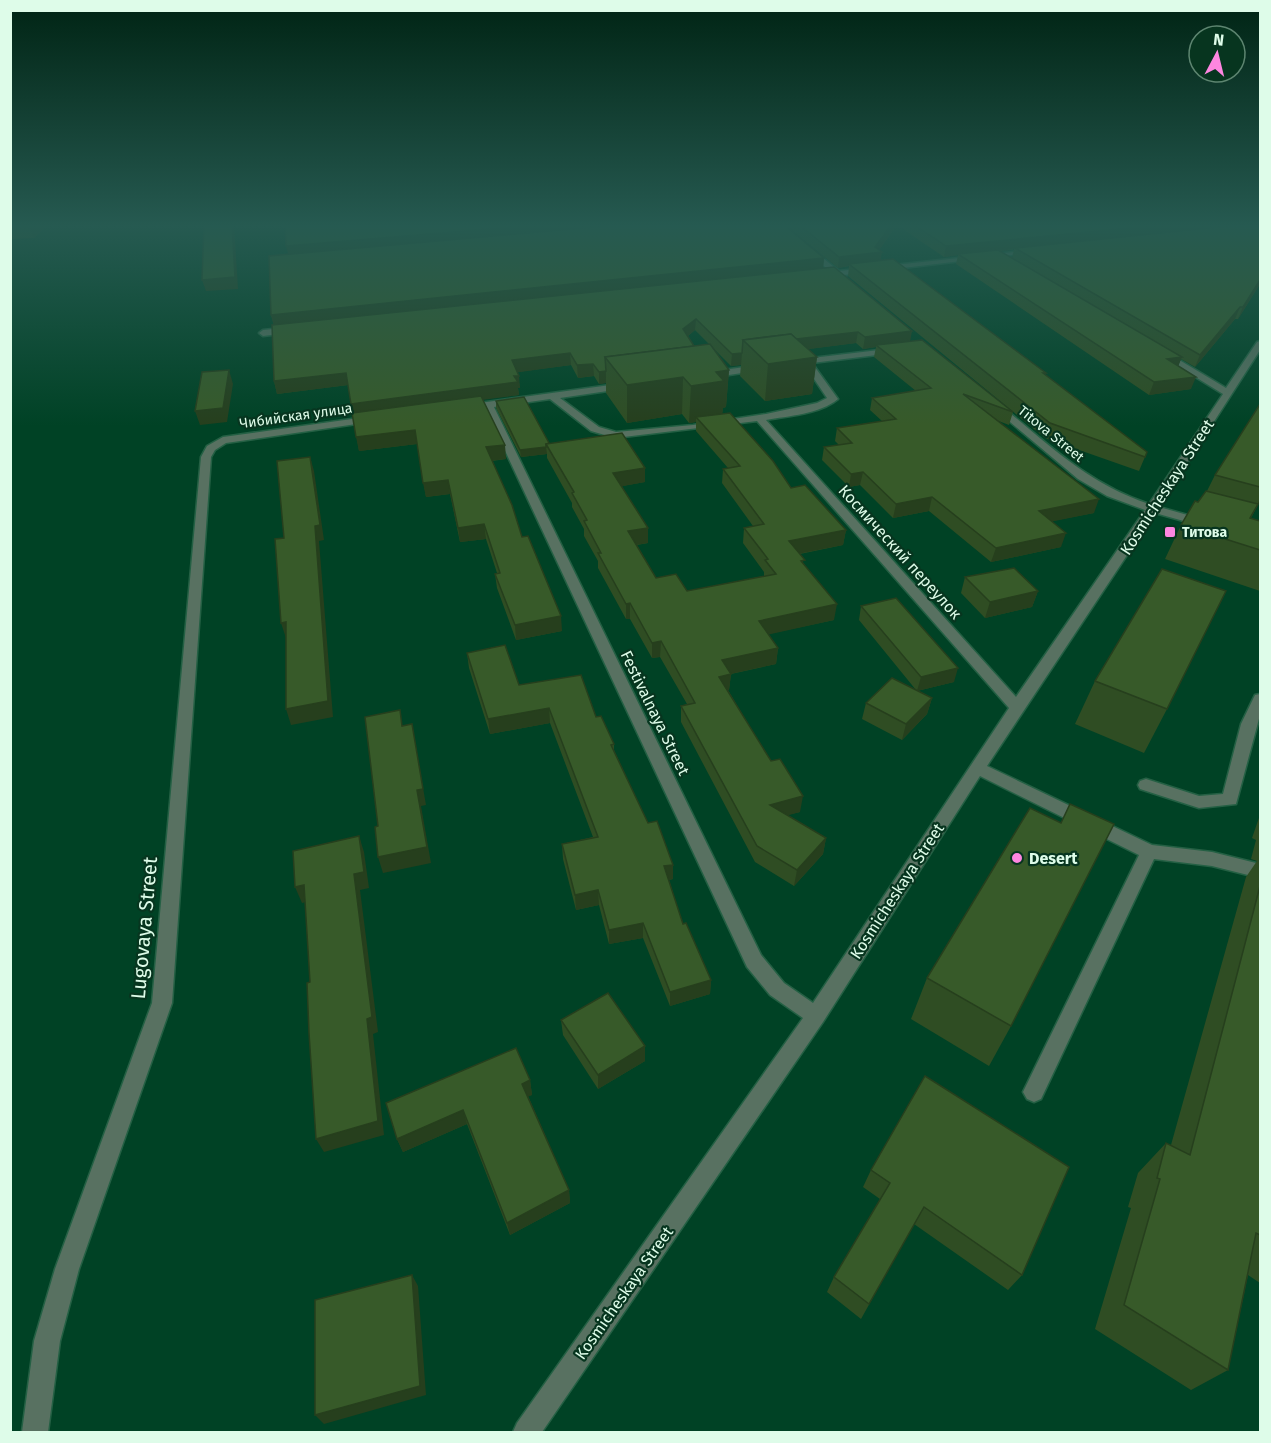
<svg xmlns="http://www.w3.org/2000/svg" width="1271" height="1443" font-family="'Fira Sans',sans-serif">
<rect width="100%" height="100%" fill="#004225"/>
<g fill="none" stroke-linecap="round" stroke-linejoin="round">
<defs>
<g id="minor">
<path d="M774 224H781L839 271 1033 250 1037 252 844 275 846 277 842 279C831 275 829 278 818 277V273L831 272Z"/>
<path d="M293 327 296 328V332L263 336 259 333 263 330Z"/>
<path d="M1260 341V350L1159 507 1209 521 1211 523 1205 527 1155 513 987 766 1152 845 1212 852 1260 864V878L1212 866 1154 859 1041 1099 1034 1102 1027 1099 1023 1092 1139 855 980 776 823 1022 542 1432H513L517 1423 803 1018 770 995 747 967 485 408 465 411 460 408 465 405 625 383 630 386 628 388 560 398 599 427 616 432 693 425 766 414 817 403 827 398 804 364H795V360L896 348 897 350 893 353 812 363 838 399C820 414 788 416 766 420L1016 697 1145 510 1107 496 1078 479 991 406 999 404C1048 444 1088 484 1149 504L1223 394 1158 354 1166 352 1226 388 1257 342ZM550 399 591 431 615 438 757 421 1009 708 813 1003 784 983 761 955 494 407Z"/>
<path d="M759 365 764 368 762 370 709 378 704 375 709 372Z"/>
<path d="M373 416 378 419 377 421 226 443 215 450 211 457 172 1003 79 1269 60 1341 48 1432H22L34 1341 55 1269 152 1003 201 457 207 446 223 437Z"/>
<path d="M1260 694V715L1236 804 1199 808 1140 789 1138 785 1140 781 1146 779 1199 796 1223 794 1241 724 1255 695Z"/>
</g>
</defs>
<use href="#minor" stroke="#246044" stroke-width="3"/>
<use href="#minor" fill="#587161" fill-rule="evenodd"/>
</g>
<g fill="#2f4d23" fill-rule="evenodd">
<path d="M10 224H48L34 238 10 239Z"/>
<path d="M784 224H1260V284L1238 319H1235L1195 367 1181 359 1178 366 1191 389 1149 395 956 264 958 255 944 257 897 225 879 250 880 261 1046 375 1147 452 1139 471 1045 438 848 276 849 266 838 268ZM1014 249 1012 258 1000 251 1012 250Z"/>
<path d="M288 254 824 258 823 268 910 341 1013 412 1009 425 996 420 1094 513 1052 521 1061 547 991 562 929 511 893 518 860 485 849 487 822 460 824 447 839 445 835 441 837 428 882 421 870 410 872 398 916 391 874 357 876 347 863 349 856 343 808 349 817 357 812 394 765 401 740 376 741 365 731 366 713 348 729 370 726 407 723 408 722 414 791 488 846 530 843 545 800 554 804 565 834 620 768 634 778 648 776 664 731 674 729 690H728L800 812 787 815 826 838 823 854 794 886 755 862 681 722V706L687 704 660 657 652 658 630 619H626L598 568V561L584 536V529L572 507V503L547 458V454L521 457 496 408V401L549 443 645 482 622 486 648 543 637 545 656 578 687 591 764 576V572L743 543 744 528 753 526 722 483 723 469 728 468 696 431V422L689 423 682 414 627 423 606 393V383L599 384 594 376 578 378 571 365 517 372 520 388H518L519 395 483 399 506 459 492 461 522 537 562 631 516 640 497 588 495 574 497 573 486 539 460 542 450 494 426 497 417 444 359 451 348 385 277 394 274 381V325L271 315ZM695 330 709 344 694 346 688 336Z"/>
<path d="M1260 404V501L1251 518 1260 521V591L1165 559 1181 525 1207 491 1215 475Z"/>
<path d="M965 577 1038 591 1032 607 985 618 961 593Z"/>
<path d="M861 606 954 682 917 691 932 698 927 714 902 740 862 719 866 703 916 690 859 620Z"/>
<path d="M467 653 519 685 596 717 614 744V750L673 879 669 880 683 924 711 980 710 994 670 1006 643 938 609 944 599 905 576 910 563 859 562 844 593 837 550 723 490 734 469 668Z"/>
<path d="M1095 681 1167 709 1144 753 1075 724Z"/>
<path d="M1260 815V1283L1248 1275 1228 1370 1191 1390 1095 1329 1131 1208 1128 1207 1138 1173 1166 1143 1171 1145 1246 877 1257 861 1251 859 1256 840 1252 838Z"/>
<path d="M927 978 1011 1026 989 1066 911 1019Z"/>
<path d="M561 1020 645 1046V1061L598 1089 563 1035Z"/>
<path d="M530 1080 532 1095 528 1096 569 1190 570 1203 510 1235 467 1124 403 1152 397 1139Z"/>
<path d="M871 1170 1022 1275 1008 1290 914 1224 861 1319 827 1292 834 1277 880 1199 863 1187Z"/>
</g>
<g fill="#263f1d">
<path d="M28 224H48L34 238Z"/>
<path d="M232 224H234L238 289 206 291 202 280Z"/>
<path d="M548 224H667L289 257 286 246Z"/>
<path d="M892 224H897L877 253 882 252 880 263 849 264V266L838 268 839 257 875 247Z"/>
<path d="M1170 224H1260L1015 248 1014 249 960 255 958 254V255L944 257 946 246Z"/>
<path d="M824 258 823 269 274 327 271 315Z"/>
<path d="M1260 280V284L1238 319 1243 307Z"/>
<path d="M1240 307 1235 319 1195 367 1200 355Z"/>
<path d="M696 319 695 330 682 341 683 329Z"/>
<path d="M912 331 910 342 876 345V347L863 349 865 337Z"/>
<path d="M858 332 856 343 778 353 771 342Z"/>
<path d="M570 353 571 365 513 373 512 360Z"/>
<path d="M742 353 741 365 731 366 732 354Z"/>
<path d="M817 357 812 394 765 401 768 364Z"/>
<path d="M1182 357 1177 369 1167 359Z"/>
<path d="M593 364 594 376 578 378 577 365Z"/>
<path d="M229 370 233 384 227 422 200 425 195 411Z"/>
<path d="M729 370 726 407 723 408 722 418 696 417V422L689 423 691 386 716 372Z"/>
<path d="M606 371V383L599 384V372Z"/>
<path d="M346 373 348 385 277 394 274 381Z"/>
<path d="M514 376H519L520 388H518L519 395 354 417 351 404Z"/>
<path d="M683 377 682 414 627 423V385Z"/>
<path d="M1196 377 1191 389 1149 395 1154 382Z"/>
<path d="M415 430 417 444 359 451 356 437Z"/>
<path d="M505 445 506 459 488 461 486 447Z"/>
<path d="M546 447 547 454 521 457 520 450Z"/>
<path d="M310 457 314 471 324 540 319 541 333 717 291 725 286 709 315 526Z"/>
<path d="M645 468V482L613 488V473Z"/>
<path d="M863 472 860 485 849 487 851 474Z"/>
<path d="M448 480 450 494 426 497 423 483Z"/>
<path d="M932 497 929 511 893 518 896 504Z"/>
<path d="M1099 499 1094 513 1035 525 1039 511Z"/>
<path d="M1260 499V501L1245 529Z"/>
<path d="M484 524 486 539 460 542 458 528Z"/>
<path d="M648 528V543L629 546 628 531Z"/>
<path d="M846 530 843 545 787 556 789 541Z"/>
<path d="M1066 533 1061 547 991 562 996 548Z"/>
<path d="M1038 591 1032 607 985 618 990 602Z"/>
<path d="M630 603V619H626V604Z"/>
<path d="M837 604 834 620 757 637 759 621Z"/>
<path d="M561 616 562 631 516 640 515 625Z"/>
<path d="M286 622V638L281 623Z"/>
<path d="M661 641 660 657 652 658V643Z"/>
<path d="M778 648 776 664 721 676 722 660Z"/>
<path d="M958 668 954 682 917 691 921 677Z"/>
<path d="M731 674 729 690 718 692 719 677Z"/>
<path d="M932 698 927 714 902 740 906 724Z"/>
<path d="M549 708 550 723 490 734 488 719Z"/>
<path d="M412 724 426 805 421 806 431 863 383 873 378 857Z"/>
<path d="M803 796 800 812 767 821 770 805Z"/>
<path d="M359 836 364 852 369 888 360 890 378 1032 373 1034 384 1135 324 1152 316 1139 367 1019 354 874Z"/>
<path d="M826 838 823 854 794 886 797 870Z"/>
<path d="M673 865V879L664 881V866Z"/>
<path d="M304 885 310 901 302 903 295 887Z"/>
<path d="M598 890 599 905 576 910 575 895Z"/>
<path d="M643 923V938L609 944V930Z"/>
<path d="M711 980 710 994 670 1006V992Z"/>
<path d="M645 1046V1061L598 1089V1075Z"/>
<path d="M530 1080 532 1095 525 1098 522 1084Z"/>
<path d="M463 1110 467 1124 403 1152 397 1139Z"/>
<path d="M569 1190 570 1203 510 1235 507 1223Z"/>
<path d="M412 1275 418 1286 426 1395 324 1424 315 1415Z"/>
</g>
<g fill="#375a29" stroke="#263f1d" stroke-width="1.5">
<path d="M204 224H232L235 277 202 280Z"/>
<path d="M285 224H548L286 246Z"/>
<path d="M627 224H783L824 258 271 315 269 256Z"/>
<path d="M798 224H892L875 247 882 252 839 257Z"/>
<path d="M913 224H1170L946 246Z"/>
<path d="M1247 224H1260V280L1243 307H1240L1200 355 1015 248Z"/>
<path d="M998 250 1182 357 1167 359 1196 377 1154 382 958 254Z"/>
<path d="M893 259 1046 373H1043L1147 452 1145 457 1050 423 849 264Z"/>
<path d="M834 267 912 331 865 337 858 332 796 339 791 334 743 340 742 353 732 354 696 319 683 329 694 346 605 357 606 371 599 372 593 364 577 365 570 353 512 360 519 376H514L518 382 351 404 346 373 274 381 272 325Z"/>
<path d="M791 334 817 357 768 364 743 340Z"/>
<path d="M922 340 1013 412 963 394 1099 499 1039 511 1066 533 996 548 932 497 896 504 863 472 851 474 824 447 852 443 837 428 896 419 872 398 931 388 876 345Z"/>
<path d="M710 344 729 370 716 372 724 381 691 386 683 377 627 385 605 357Z"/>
<path d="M229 370 223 408 195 411 202 372Z"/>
<path d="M481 396 505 445 486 447 512 505 522 537 528 536 561 616 515 625 495 574 500 573 484 524 458 528 448 480 423 483 415 430 356 437 352 413Z"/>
<path d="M524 397 549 443 546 444V447L520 450 496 401Z"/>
<path d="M1260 404V487L1215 475Z"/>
<path d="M730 413 773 461 791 488 805 485 846 530 789 541 805 560 801 561 837 604 759 621 778 648 722 660 731 674 719 677 771 761 780 759 803 796 770 805 826 838 797 870 757 846 681 706 695 703 661 641 652 643 630 603 626 604 598 553H601L584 521 587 520 572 493 574 492 546 444 622 433 645 468 613 473 648 528 628 531 656 578 676 574 687 591 776 574 765 560 768 559 744 528 764 524 723 469 740 466 696 417Z"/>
<path d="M310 457 320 525 315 526 328 701 286 709V622L281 623 275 539 284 538 277 461Z"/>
<path d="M1206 491 1258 504 1250 518 1260 521V550L1181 525 1195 501 1198 502Z"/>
<path d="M1014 568 1038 591 990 602 965 577Z"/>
<path d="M1162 569 1226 591 1167 709 1095 681Z"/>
<path d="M896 598 958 668 921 677 861 606Z"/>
<path d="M505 645 519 685 581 675 596 717 601 716 614 744 611 745 648 823 657 821 673 865 664 866 683 924 686 923 711 980 670 992 643 923 609 930 598 890 575 895 562 844 598 837 549 708 488 719 467 653Z"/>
<path d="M892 678 932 698 906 724 866 703Z"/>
<path d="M400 710 402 726 412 724 423 789 417 790 427 847 378 857 375 827 378 826 365 717Z"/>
<path d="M1070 804 1114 824 1011 1026 927 978 1030 808 1061 823Z"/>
<path d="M359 836 364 872 354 874 372 1017 367 1019 378 1121 316 1139 309 1033 307 983 310 982 304 885 295 887 293 851Z"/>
<path d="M1260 886V1235L1256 1233 1228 1370 1124 1305 1160 1179 1157 1178 1166 1143 1190 1155Z"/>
<path d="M608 993 645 1046 598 1075 561 1020Z"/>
<path d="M516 1048 530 1080 522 1084 569 1190 507 1223 463 1110 397 1139 386 1103Z"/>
<path d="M925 1076 1069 1167 1022 1275 924 1207 869 1304 834 1277 890 1183 871 1170Z"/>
<path d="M412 1275 420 1386 315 1415V1300Z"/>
</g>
<linearGradient id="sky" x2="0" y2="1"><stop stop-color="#002414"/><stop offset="0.53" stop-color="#265a51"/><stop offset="1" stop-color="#265a51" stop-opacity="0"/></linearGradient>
<rect width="1271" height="426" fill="url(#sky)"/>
<g fill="#fe86e0" stroke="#07351f" stroke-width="2">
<rect x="1164" y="526" width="12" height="12" rx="3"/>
<circle cx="1017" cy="858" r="6"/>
</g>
<g text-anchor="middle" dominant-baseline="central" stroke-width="4.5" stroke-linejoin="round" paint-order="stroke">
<g font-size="14" fill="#defce9" stroke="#07351f">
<text transform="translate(296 416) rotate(-8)">Чибийская улица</text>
<text transform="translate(1051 434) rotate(39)">Titova Street</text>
</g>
<g font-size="14" font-weight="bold" fill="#defce9" stroke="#07351f" text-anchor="start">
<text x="1182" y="532">Титова</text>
</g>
<g font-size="16" fill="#defce9" stroke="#07351f">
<text transform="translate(1167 487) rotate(-57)">Kosmicheskaya Street</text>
<text transform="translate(900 552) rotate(48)">Космический переулок</text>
<text transform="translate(655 713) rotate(64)">Festivalnaya Street</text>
<text transform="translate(897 891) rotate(-57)">Kosmicheskaya Street</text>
<text transform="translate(624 1293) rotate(-55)">Kosmicheskaya Street</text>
</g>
<g font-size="16" font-weight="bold" fill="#defce9" stroke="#07351f" text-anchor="start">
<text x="1029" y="858">Desert</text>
</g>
<g font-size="20" fill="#defce9" stroke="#07351f">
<text transform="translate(144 928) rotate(-85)">Lugovaya Street</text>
</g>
</g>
<rect width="1271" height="1443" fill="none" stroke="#defce9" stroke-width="24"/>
<g transform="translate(1217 54) rotate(7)"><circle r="28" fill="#07351f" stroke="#5d8570" stroke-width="1.5"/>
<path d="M0-4.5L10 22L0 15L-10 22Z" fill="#fe86e0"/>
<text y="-9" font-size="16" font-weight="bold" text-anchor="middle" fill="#defce9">N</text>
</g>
</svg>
